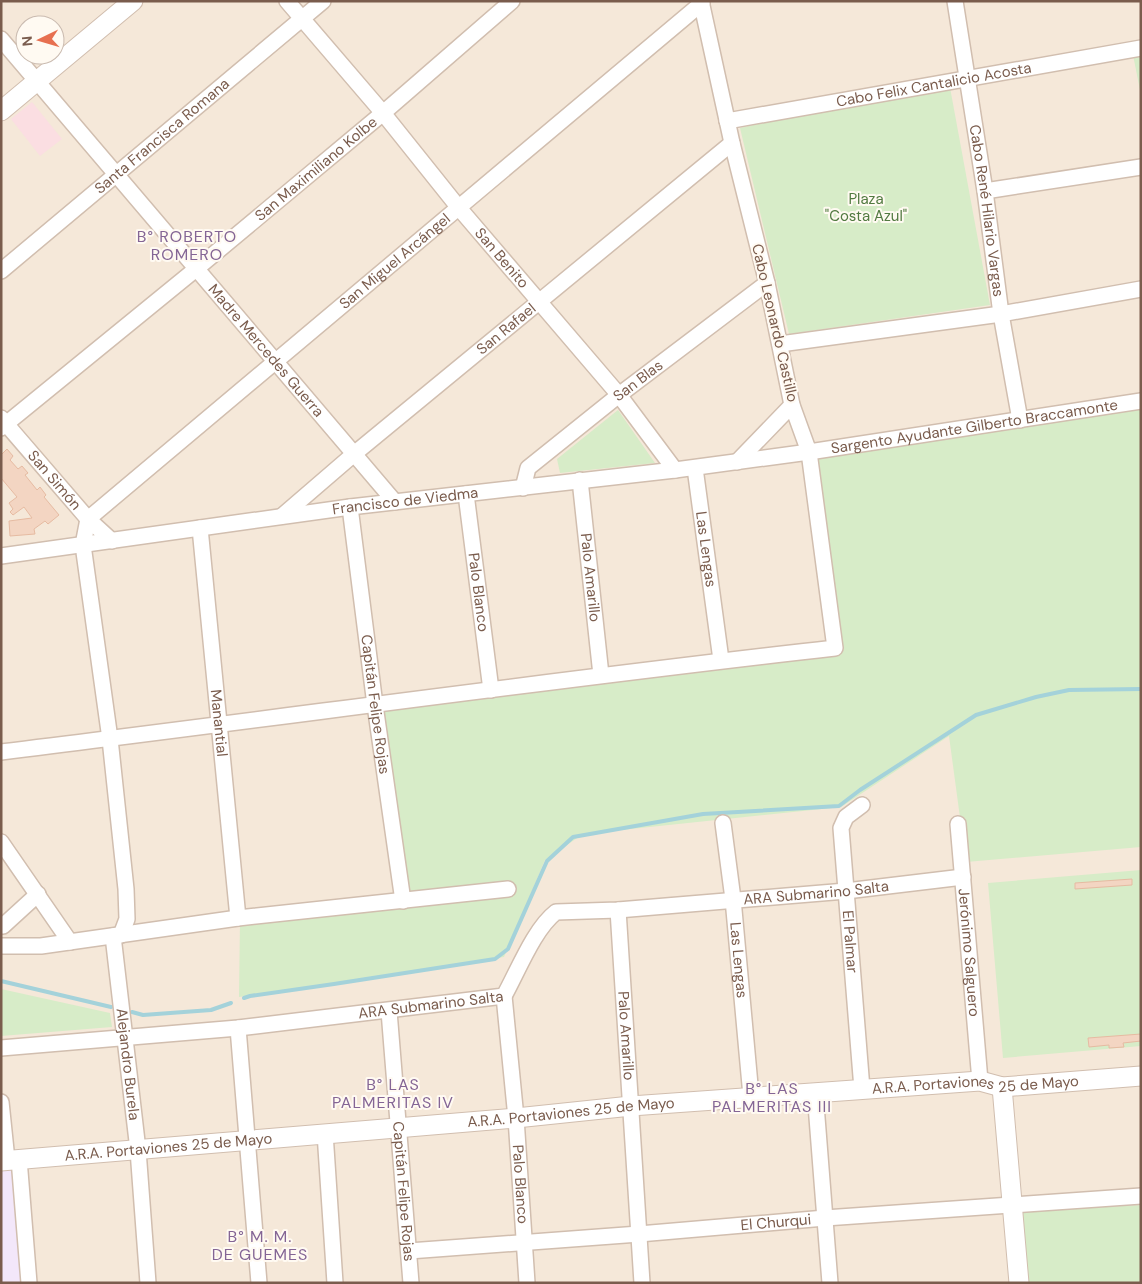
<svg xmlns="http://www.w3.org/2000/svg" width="1142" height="1284" font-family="'DM Sans',sans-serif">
<rect width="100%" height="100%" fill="#fdf6eb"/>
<path fill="#f5e8d9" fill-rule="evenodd" d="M1 1H1141V1283H1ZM25 25H55V55H25Z"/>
<path fill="#f3e7fa" d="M18 1161 26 1283H1V1162Z"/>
<path fill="#fbdee2" d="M32 102 62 139 40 156 11 119Z"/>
<g fill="#d7ecc8">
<path d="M1141 48V95L1132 50Z"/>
<path d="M949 82 990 305 789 334 740 128Z"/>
<path d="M1141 403V847L966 862 949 736 841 807 583 834 545 860 504 957 239 997 240 920 404 901 379 708 836 649 810 453Z"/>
<path d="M618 410 655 463 560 473 557 459Z"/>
<path d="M1141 870V1046L1003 1058 988 883Z"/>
<path d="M1 989 110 1013 112 1027 1 1036Z"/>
<path d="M1141 1205V1283H1021L1016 1212Z"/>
</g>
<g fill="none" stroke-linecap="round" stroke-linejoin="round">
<g stroke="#a4d2da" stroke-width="4">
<path d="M1 981 111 1007"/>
<path d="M244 998 250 996 334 984 495 959 508 949 547 861 573 837 703 814 839 806 860 790 976 715 1036 697 1069 690 1141 689"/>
<path d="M132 1012 143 1015 211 1010 231 1003"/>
</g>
</g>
<g fill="#f3d5c2" stroke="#e6bba2">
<path d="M7 449 13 456 10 460 18 469 22 466 28 473 25 475 37 490 40 487 46 495 44 497 59 515 48 524 45 521 34 529 35 534 10 536 9 521 32 518 24 507 13 515 10 512 13 509 9 503 17 497 1 478V455Z"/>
<path d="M1132 879V885L1075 889V883Z"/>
<path d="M1141 1034V1041L1123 1043 1124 1047 1109 1048V1045L1089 1047 1088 1038Z"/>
</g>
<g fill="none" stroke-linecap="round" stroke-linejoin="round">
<defs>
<g id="minor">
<path id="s1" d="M287 1 383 113 459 208 619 395 675 470"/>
<path id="s2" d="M955 1 985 191 1001 314 1020 420"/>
<path id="s3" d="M1 39 395 502"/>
<path id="s4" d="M727 121 1141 48"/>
<path d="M985 191 1141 167"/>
<path id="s5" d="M1 271 323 1"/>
<path d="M780 344 1001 314 1141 289"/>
<path id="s6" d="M1 418 88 519 112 541"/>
<path id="s7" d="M1 428 196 269 383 113 512 1"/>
<path d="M737 462 792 405"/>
<path id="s8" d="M695 468 721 660"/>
<path id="s9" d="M580 480 601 675"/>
<path id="s10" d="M523 488 528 468 619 395 767 283"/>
<path id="s11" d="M466 494 491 690"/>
<path id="s12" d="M350 507 375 705 403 901"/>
<path id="s13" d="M282 516 354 454 732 143"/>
<path id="s14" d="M200 528 238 918"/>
<path id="s15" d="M1 556 350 507 675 470 809 452 1141 401"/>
<path d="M1 752C279 718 557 679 835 648L809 452 792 405 767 283 732 143 701 1"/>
<path id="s16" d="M862 805 846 817 841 828 862 1089"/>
<path id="s17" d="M723 823 733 899 751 1096"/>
<path id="s18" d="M958 824 980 1081"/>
<path d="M1 842 70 942"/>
<path id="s19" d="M618 910 642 1283"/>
<path d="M3 926 38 894"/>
<path id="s20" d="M121 935 127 919 126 889 110 739 83 545 88 519 702 3"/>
<path id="s21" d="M113 936 138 1150 148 1283"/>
<path d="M1 946H41L238 918 508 889"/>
<path id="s22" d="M504 996 516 1118 527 1283"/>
<path id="s23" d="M389 1011 411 1283"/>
<path d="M238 1028 259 1283"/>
<path id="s24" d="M1 1048 238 1028 504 996C518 971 534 929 556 912L618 910 846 891 963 877"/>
<path d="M815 1092 830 1283"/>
<path d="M1 1102 7 1160"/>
<path d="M325 1133 335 1283"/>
<path d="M19 1159 29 1283"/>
<path id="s25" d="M409 1251 639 1234 825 1218 1141 1196"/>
</g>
<g id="tertiary">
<path d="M1 111 133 1"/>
<path d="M1002 1087 1019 1283"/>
<path id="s26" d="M1 1161 516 1118 631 1106 980 1081 1002 1087 1141 1076"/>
</g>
</defs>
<use href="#minor" stroke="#d1beaf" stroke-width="18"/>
<use href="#tertiary" stroke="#d1beaf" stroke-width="21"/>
<use href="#minor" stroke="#fff" stroke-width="15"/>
<use href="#tertiary" stroke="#fff" stroke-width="19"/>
</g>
<g text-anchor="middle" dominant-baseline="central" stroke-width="4" stroke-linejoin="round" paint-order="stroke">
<g font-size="15" fill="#7a5c4d" stroke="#fffaf2">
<text stroke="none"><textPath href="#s4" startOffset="210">Cabo Felix Cantalicio Acosta</textPath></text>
<text stroke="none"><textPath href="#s5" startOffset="210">Santa Francisca Romana</textPath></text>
<text stroke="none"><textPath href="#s7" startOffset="408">San Maximiliano Kolbe</textPath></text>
<text stroke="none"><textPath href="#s2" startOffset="212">Cabo René Hilario Vargas</textPath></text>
<text stroke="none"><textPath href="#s1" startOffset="335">San Benito</textPath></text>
<text stroke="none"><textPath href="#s20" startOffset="821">San Miguel Arcángel</textPath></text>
<text transform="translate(775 323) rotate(77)">Cabo Leonardo Castillo</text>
<text stroke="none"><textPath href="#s13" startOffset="292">San Rafael</textPath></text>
<text stroke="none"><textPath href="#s3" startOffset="409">Madre Mercedes Guerra</textPath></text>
<text stroke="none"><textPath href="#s10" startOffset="161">San Blas</textPath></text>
<text stroke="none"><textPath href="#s15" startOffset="982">Sargento Ayudante Gilberto Braccamonte</textPath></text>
<text stroke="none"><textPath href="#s6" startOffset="82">San Simón</textPath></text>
<text stroke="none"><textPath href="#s15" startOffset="408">Francisco de Viedma</textPath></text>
<text stroke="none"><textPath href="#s8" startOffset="82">Las Lengas</textPath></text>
<text stroke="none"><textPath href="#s9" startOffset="98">Palo Amarillo</textPath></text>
<text stroke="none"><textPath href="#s11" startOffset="99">Palo Blanco</textPath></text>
<text stroke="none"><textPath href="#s12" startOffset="199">Capitán Felipe Rojas</textPath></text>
<text stroke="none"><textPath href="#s14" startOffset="196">Manantial</textPath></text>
<text stroke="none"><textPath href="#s24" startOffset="866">ARA Submarino Salta</textPath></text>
<text stroke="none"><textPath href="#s16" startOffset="146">El Palmar</textPath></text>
<text stroke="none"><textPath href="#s18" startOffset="129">Jerónimo Salguero</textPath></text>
<text stroke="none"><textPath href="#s17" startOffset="138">Las Lengas</textPath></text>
<text stroke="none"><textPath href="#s24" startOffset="432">ARA Submarino Salta</textPath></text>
<text stroke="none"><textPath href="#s19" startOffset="126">Palo Amarillo</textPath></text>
<text stroke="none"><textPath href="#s21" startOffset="129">Alejandro Burela</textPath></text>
<text stroke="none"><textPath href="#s26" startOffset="978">A.R.A. Portaviones 25 de Mayo</textPath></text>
<text stroke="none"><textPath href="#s26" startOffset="572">A.R.A. Portaviones 25 de Mayo</textPath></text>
<text stroke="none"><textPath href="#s26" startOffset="168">A.R.A. Portaviones 25 de Mayo</textPath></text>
<text stroke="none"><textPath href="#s22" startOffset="189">Palo Blanco</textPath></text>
<text stroke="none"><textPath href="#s23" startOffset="181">Capitán Felipe Rojas</textPath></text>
<text stroke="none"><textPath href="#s25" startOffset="368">El Churqui</textPath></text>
</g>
<g font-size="15" fill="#527a41" stroke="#fffaf2">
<text x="866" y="199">Plaza<tspan x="866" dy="17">"Costa Azul"</tspan></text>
</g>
<g font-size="16" letter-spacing="1" fill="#846595" stroke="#fffaf2">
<text x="187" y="236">B° ROBERTO<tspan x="187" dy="18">ROMERO</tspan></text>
<text x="393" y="1084">B° LAS<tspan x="393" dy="18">PALMERITAS IV</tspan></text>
<text x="772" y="1088">B° LAS<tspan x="772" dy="18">PALMERITAS III</tspan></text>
<text x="260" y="1236">B° M. M.<tspan x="260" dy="18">DE GUEMES</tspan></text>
</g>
</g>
<rect width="1142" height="1284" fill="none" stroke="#7a5c4d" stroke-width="5"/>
<g transform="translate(40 40) rotate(265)"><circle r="24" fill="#fffaf2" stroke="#cabbb0"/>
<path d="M0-4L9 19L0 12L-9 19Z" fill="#e77050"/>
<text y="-8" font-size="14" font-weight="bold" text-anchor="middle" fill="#7a5c4d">N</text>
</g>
</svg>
